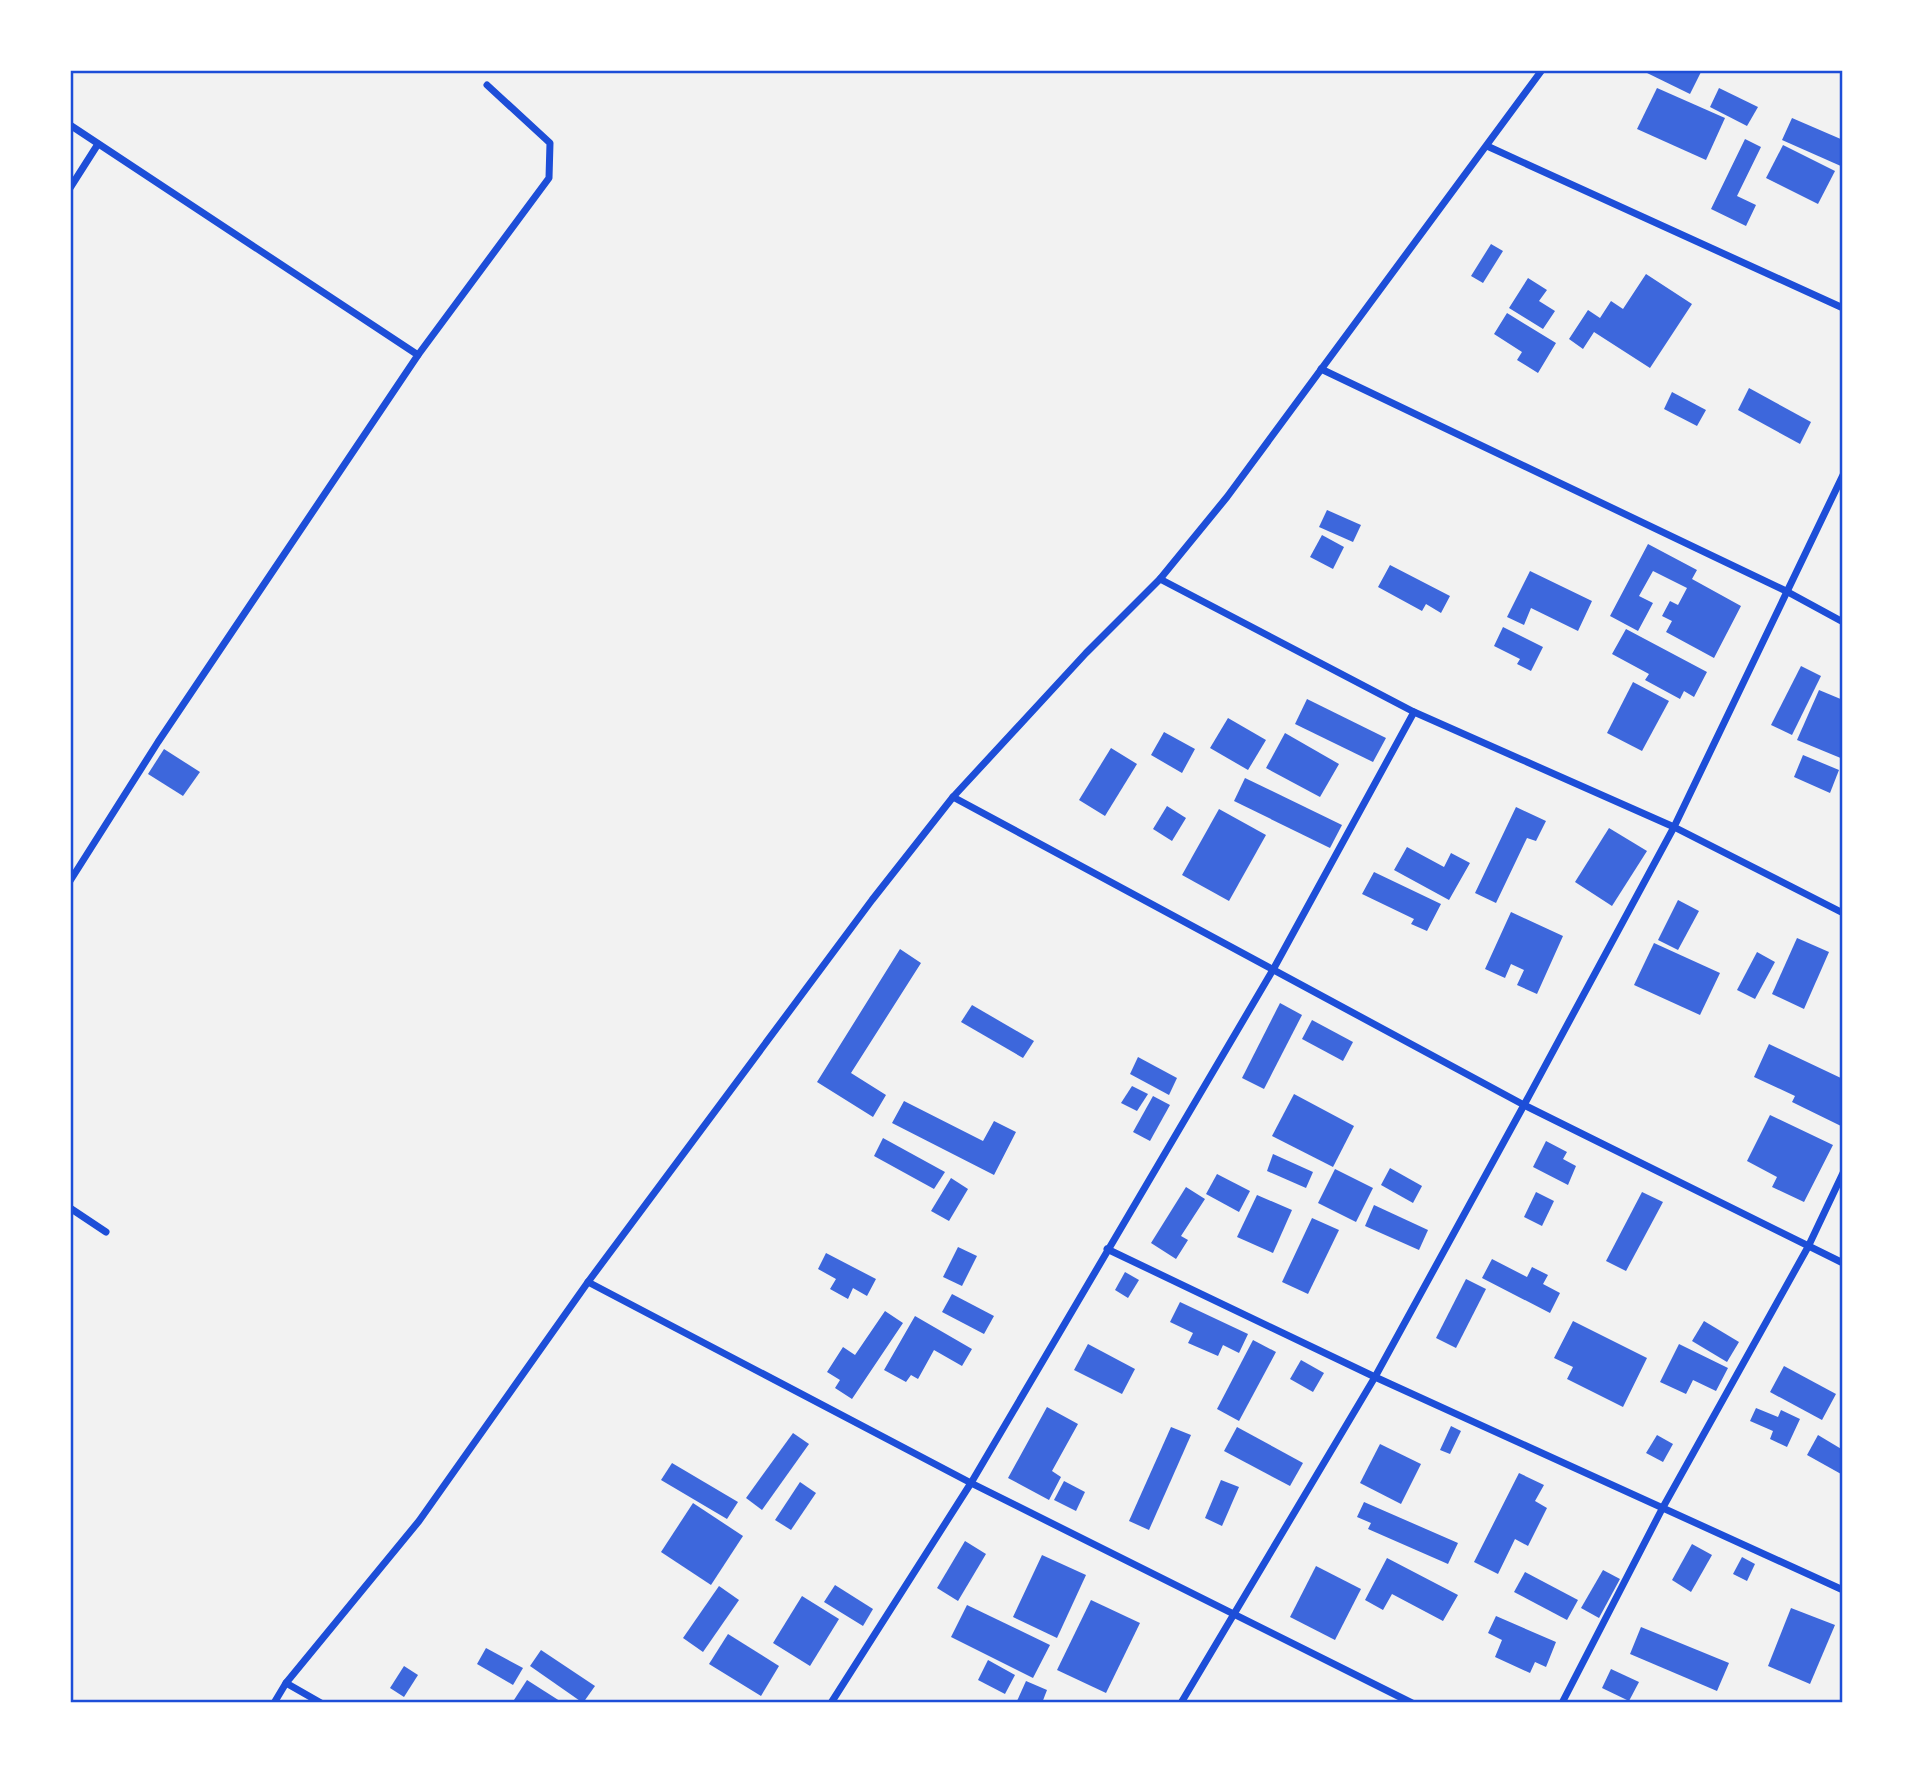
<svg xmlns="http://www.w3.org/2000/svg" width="1913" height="1773" font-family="'Fira Sans Condensed',sans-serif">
<rect width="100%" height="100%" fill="#f2f2f2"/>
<g fill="#3d67dc">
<path d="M1647 70H1697L1701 72 1690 94 1645 72Z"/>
<path d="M1657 88 1725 118 1706 160 1637 129Z"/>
<path d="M1719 88 1758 107 1747 126 1710 107Z"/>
<path d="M1792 118 1843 140V167L1782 140Z"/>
<path d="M1745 139 1761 147 1737 196 1756 205 1746 226 1711 209Z"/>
<path d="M1783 145 1835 171 1818 204 1766 178Z"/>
<path d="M1491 244 1503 251 1483 283 1471 276Z"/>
<path d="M1646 274 1692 304 1650 368 1594 332 1583 349 1569 339 1588 310 1600 318 1611 301 1623 309Z"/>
<path d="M1528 278 1547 290 1539 301 1555 311 1543 329 1509 308Z"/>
<path d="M1507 313 1556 343 1538 373 1517 360 1522 352 1494 334Z"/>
<path d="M1749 388 1811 422 1800 444 1738 410Z"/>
<path d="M1672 392 1706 410 1697 426 1664 409Z"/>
<path d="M1327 510 1361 525 1353 542 1319 527Z"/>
<path d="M1322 535 1344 547 1333 569 1310 557Z"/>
<path d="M1648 544 1697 570 1692 579 1741 606 1714 658 1666 632 1672 621 1662 616 1670 601 1678 605 1687 588 1653 571 1639 596 1653 603 1638 631 1610 616Z"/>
<path d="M1390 565 1450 596 1441 613 1426 604 1422 611 1378 587Z"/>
<path d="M1530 571 1592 601 1578 631 1531 608 1524 625 1507 617Z"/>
<path d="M1503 627 1543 647 1531 671 1517 664 1520 659 1494 646Z"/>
<path d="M1626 629 1707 672 1694 697 1684 691 1680 699 1645 680 1649 674 1612 654Z"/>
<path d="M1801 666 1821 676 1792 735 1771 725Z"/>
<path d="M1633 682 1669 701 1642 751 1607 733Z"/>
<path d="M1819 690 1843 700V759L1797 740Z"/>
<path d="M1307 699 1386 738 1373 762 1295 724Z"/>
<path d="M1228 718 1266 740 1248 770 1210 748Z"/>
<path d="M1164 732 1195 749 1182 773 1151 755Z"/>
<path d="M1285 733 1339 764 1320 797 1266 768Z"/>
<path d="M1111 748 1137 764 1105 816 1079 800Z"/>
<path d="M164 749 200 772 183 796 148 774Z"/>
<path d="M1803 755 1839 770 1830 793 1794 777Z"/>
<path d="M1245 778 1342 825 1330 848 1234 801Z"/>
<path d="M1167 806 1186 818 1172 841 1153 829Z"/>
<path d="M1516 807 1546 821 1536 841 1527 838 1496 903 1475 893Z"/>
<path d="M1219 809 1266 835 1229 901 1182 875Z"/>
<path d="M1609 828 1647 851 1612 906 1575 882Z"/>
<path d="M1407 847 1444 867 1451 853 1470 863 1449 900 1394 870Z"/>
<path d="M1374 872 1441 904 1427 931 1411 924 1414 919 1362 894Z"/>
<path d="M1678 900 1699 911 1678 950 1658 940Z"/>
<path d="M1511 912 1563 936 1537 994 1517 985 1524 970 1511 964 1505 978 1485 969Z"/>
<path d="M1797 938 1829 952 1804 1009 1772 994Z"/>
<path d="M1654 943 1720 973 1700 1015 1634 985Z"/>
<path d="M900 949 921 963 851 1073 886 1095 873 1117 817 1082Z"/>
<path d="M1757 952 1775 962 1755 999 1737 990Z"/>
<path d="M1280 1003 1302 1015 1264 1089 1242 1078Z"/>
<path d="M972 1005 1034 1041 1023 1058 961 1022Z"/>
<path d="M1312 1020 1353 1042 1343 1061 1302 1039Z"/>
<path d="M1769 1044 1843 1079V1127L1792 1102 1795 1096 1754 1077Z"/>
<path d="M1138 1057 1177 1078 1169 1095 1130 1074Z"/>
<path d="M1132 1086 1148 1094 1137 1111 1121 1103Z"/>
<path d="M1294 1094 1354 1126 1333 1167 1272 1136Z"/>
<path d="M1153 1096 1170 1105 1150 1141 1133 1132Z"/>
<path d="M904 1101 983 1141 994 1121 1016 1132 994 1175 892 1123Z"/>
<path d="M1770 1115 1833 1145 1804 1202 1772 1187 1777 1177 1747 1161Z"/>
<path d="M883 1138 945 1172 934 1189 874 1156Z"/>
<path d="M1546 1141 1567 1152 1563 1159 1576 1166 1568 1185 1533 1167Z"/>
<path d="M1273 1154 1313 1172 1306 1188 1267 1171Z"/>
<path d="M1390 1168 1422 1186 1413 1203 1381 1185Z"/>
<path d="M1335 1169 1373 1188 1356 1222 1318 1203Z"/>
<path d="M1217 1174 1250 1191 1239 1212 1206 1194Z"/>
<path d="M951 1178 968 1189 949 1221 931 1211Z"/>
<path d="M1186 1187 1205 1199 1181 1236 1188 1240 1176 1259 1151 1243Z"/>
<path d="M1536 1192 1554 1201 1542 1226 1524 1217Z"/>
<path d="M1642 1192 1663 1202 1626 1271 1606 1261Z"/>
<path d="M1257 1195 1292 1210 1273 1253 1237 1237Z"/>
<path d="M1374 1205 1428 1230 1419 1250 1365 1226Z"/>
<path d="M1312 1218 1339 1230 1308 1294 1282 1282Z"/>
<path d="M958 1247 977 1256 962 1286 943 1277Z"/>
<path d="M826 1253 876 1279 867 1296 853 1288 848 1299 830 1289 836 1279 818 1269Z"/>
<path d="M1492 1259 1527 1277 1532 1267 1548 1275 1543 1284 1560 1293 1550 1313 1482 1278Z"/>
<path d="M1125 1272 1139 1280 1128 1298 1115 1290Z"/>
<path d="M1466 1279 1486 1289 1456 1348 1436 1338Z"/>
<path d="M952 1294 994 1316 984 1334 942 1312Z"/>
<path d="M1180 1302 1248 1334 1239 1353 1223 1345 1218 1356 1188 1343 1193 1333 1170 1322Z"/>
<path d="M885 1311 903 1323 852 1399 835 1388 840 1380 827 1372 843 1347 855 1355Z"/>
<path d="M915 1316 972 1349 962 1366 934 1350 918 1379 911 1375 906 1382 884 1370Z"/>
<path d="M1573 1321 1647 1358 1623 1407 1567 1379 1573 1367 1554 1358Z"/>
<path d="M1704 1321 1739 1342 1727 1362 1692 1341Z"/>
<path d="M1253 1340 1276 1352 1239 1421 1217 1409Z"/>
<path d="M1088 1344 1135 1369 1122 1394 1074 1370Z"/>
<path d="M1679 1344 1728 1368 1716 1391 1693 1380 1686 1394 1660 1382Z"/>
<path d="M1301 1360 1324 1373 1313 1392 1290 1379Z"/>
<path d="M1784 1366 1836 1394 1822 1420 1770 1392Z"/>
<path d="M1047 1407 1078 1424 1052 1471 1061 1477 1049 1500 1008 1478Z"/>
<path d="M1756 1408 1778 1417 1781 1410 1800 1419 1787 1447 1770 1439 1773 1431 1750 1421Z"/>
<path d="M1451 1426 1461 1431 1450 1454 1440 1450Z"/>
<path d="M1171 1427 1191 1435 1149 1530 1129 1521Z"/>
<path d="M1237 1427 1303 1463 1290 1486 1224 1451Z"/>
<path d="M793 1433 809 1444 762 1510 746 1498Z"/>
<path d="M1657 1435 1673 1444 1663 1462 1646 1453Z"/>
<path d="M1818 1435 1843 1450 1841 1474 1807 1455Z"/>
<path d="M1380 1444 1421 1464 1401 1504 1360 1483Z"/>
<path d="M672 1463 738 1502 727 1519 661 1480Z"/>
<path d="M1519 1473 1544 1485 1535 1501 1547 1508 1528 1546 1515 1539 1498 1574 1474 1562Z"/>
<path d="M1221 1480 1239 1487 1222 1526 1205 1518Z"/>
<path d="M1064 1481 1085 1492 1076 1511 1054 1500Z"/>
<path d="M800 1482 816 1493 791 1530 775 1520Z"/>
<path d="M1364 1502 1458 1543 1448 1564 1368 1529 1371 1523 1357 1517Z"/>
<path d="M693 1503 743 1536 711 1585 661 1552Z"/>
<path d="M965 1541 986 1554 958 1601 937 1588Z"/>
<path d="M1692 1544 1712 1555 1691 1592 1672 1580Z"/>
<path d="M1042 1555 1086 1575 1057 1638 1013 1617Z"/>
<path d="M1742 1557 1755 1564 1747 1581 1733 1574Z"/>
<path d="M1387 1558 1458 1595 1443 1621 1392 1594 1383 1610 1365 1600Z"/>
<path d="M1316 1566 1361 1589 1335 1640 1290 1617Z"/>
<path d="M1603 1570 1620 1579 1599 1618 1581 1608Z"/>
<path d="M1525 1572 1578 1600 1567 1620 1514 1592Z"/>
<path d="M835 1585 873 1609 863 1626 824 1602Z"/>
<path d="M719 1586 739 1600 703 1652 683 1638Z"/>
<path d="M802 1596 839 1619 810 1666 773 1643Z"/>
<path d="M1091 1600 1140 1623 1106 1693 1057 1670Z"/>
<path d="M967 1605 1050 1645 1033 1678 951 1637Z"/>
<path d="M1791 1608 1835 1625 1810 1684 1768 1666Z"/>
<path d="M1496 1616 1556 1642 1546 1667 1535 1662 1530 1673 1495 1657 1502 1640 1488 1633Z"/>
<path d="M1641 1627 1729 1663 1717 1691 1630 1654Z"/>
<path d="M728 1634 779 1666 761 1696 709 1664Z"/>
<path d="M486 1648 523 1668 513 1685 477 1664Z"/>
<path d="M541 1650 595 1686 583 1703 530 1666Z"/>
<path d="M988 1660 1015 1675 1005 1694 978 1680Z"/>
<path d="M404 1666 418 1675 404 1697 390 1688Z"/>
<path d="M1611 1669 1639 1682 1629 1701 1602 1688Z"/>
<path d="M527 1680 563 1703H512Z"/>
<path d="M1026 1681 1047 1690 1042 1703 1017 1701Z"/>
</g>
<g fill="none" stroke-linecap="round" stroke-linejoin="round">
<g stroke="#1d4ed8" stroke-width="7">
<path d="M70 125 418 355 158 742 70 881"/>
<path d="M1487 146 1843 308"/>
<path d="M70 188 98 144"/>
<path d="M418 355 549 178 550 143 487 85"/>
<path d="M1321 369 1786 591 1843 622"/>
<path d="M1160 579 1414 712 1674 827 1843 913"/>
<path d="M953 797 1524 1105 1843 1263"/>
<path d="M70 1208 106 1232"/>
<path d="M1107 1249 1375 1377 1843 1590"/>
<path d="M588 1282 971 1483 1412 1703"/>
<path d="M286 1683 321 1703"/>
<path d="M274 1703 286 1683 419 1521 588 1282 872 900 953 797 1086 653 1160 579 1227 497 1542 70"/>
<path d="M831 1703 971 1483 1274 968 1414 712"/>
<path d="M1181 1703 1375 1377 1524 1105 1674 827 1843 475"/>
<path d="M1562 1703 1662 1509 1808 1247 1843 1173"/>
</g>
</g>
<rect width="1913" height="1773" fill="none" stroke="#ffffff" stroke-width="144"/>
<rect x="72" y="72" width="1769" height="1629" fill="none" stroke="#1d4ed8" stroke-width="2.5"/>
</svg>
